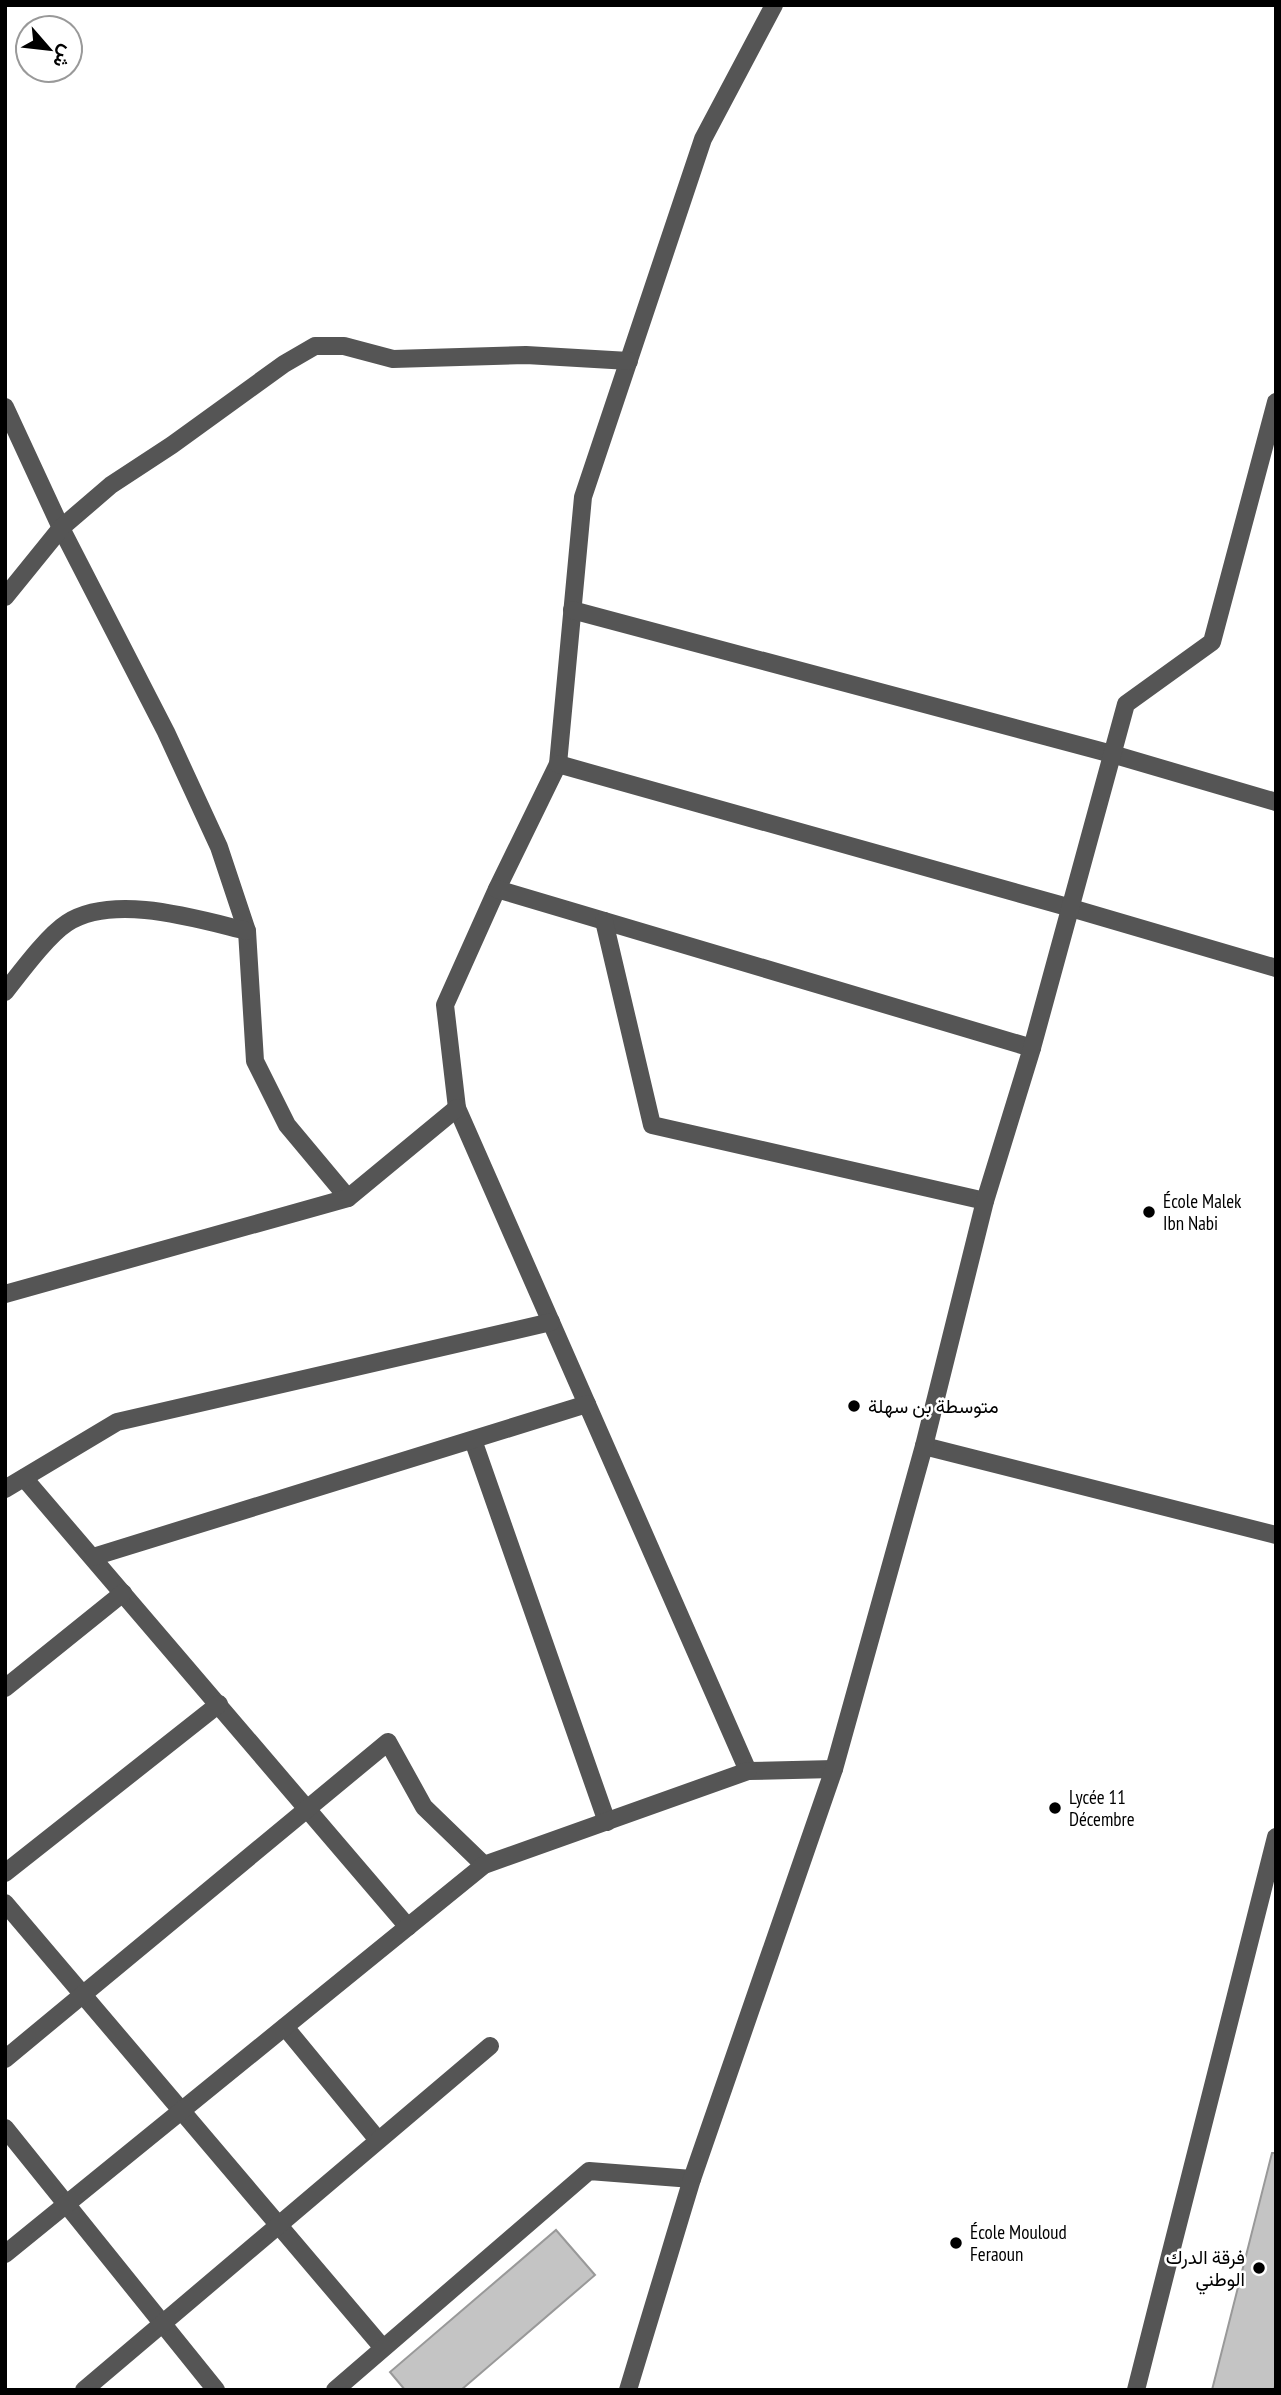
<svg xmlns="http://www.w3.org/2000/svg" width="1281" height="2395" font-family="'PT Sans Narrow',Vazirmatn,sans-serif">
<rect width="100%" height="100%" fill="#fff"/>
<g fill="#c4c4c4" stroke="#999" stroke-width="2">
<path d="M1272 2153H1276V2382L1274 2390H1212Z"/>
<path d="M556 2230 595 2275 461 2390H405L390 2372Z"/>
</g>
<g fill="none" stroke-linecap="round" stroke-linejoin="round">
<g stroke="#555" stroke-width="18">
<path d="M774 5 703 139 583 497 558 764 497 889 445 1005 457 1108 748 1771 834 1769"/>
<path d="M5 407 61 528 166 732 219 847 247 931 255 1061 287 1125 348 1198"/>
<path d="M5 597 61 528 111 485 172 445 284 364 315 346H344L393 359 526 355 629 361"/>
<path d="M572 610 1112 754 1276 802"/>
<path d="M558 764 1071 908 1276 968"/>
<path d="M497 889 1032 1048"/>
<path d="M604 921 652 1125 985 1201"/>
<path d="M5 992C20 973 47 936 67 923 114 893 197 919 247 931"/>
<path d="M5 1294 348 1198 457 1108"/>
<path d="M473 1440 607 1822"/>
<path d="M924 1446 1276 1535"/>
<path d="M24 1478 408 1927"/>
<path d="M5 1489 117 1422 551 1322"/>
<path d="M93 1557 587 1404"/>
<path d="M5 1688 123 1593"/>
<path d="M5 1873 219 1704"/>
<path d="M5 1903 383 2348"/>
<path d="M285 2027 378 2140"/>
<path d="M5 2059 388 1742 424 1807 484 1865"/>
<path d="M5 2128 216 2390"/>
<path d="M5 2254 484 1865 748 1771"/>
<path d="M84 2390 490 2046"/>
<path d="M335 2390 589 2171 692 2179"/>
<path d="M628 2390 692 2179 834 1769 924 1446 985 1201 1032 1048 1126 704 1212 642 1276 402"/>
<path d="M1136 2390 1276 1837"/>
</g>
</g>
<g fill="#000" stroke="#fff" stroke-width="2.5">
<circle cx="1149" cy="1212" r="7"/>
<circle cx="854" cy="1406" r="7"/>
<circle cx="1055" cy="1808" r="7"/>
<circle cx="956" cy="2243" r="7"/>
<circle cx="1259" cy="2268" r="7"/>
</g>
<g text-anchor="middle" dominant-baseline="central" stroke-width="5" stroke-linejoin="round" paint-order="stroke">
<g font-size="19" fill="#000" stroke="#fff" text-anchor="start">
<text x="1163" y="1201">École Malek<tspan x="1163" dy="22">Ibn Nabi</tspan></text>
<text x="868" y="1406">متوسطة بن سهلة</text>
<text x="1069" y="1797">Lycée 11<tspan x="1069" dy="22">Décembre</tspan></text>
<text x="970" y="2232">École Mouloud<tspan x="970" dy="22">Feraoun</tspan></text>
<text x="1245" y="2257" text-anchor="end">فرقة الدرك<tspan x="1245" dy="22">الوطني</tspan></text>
</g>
</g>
<rect width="1281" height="2395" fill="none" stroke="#000000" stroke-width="14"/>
<g transform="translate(49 49) rotate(118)"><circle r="33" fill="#ffffff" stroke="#999999" stroke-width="2"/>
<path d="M0-5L12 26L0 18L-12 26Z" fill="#000000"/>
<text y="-10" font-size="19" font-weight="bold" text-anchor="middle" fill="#000000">ش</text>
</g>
</svg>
